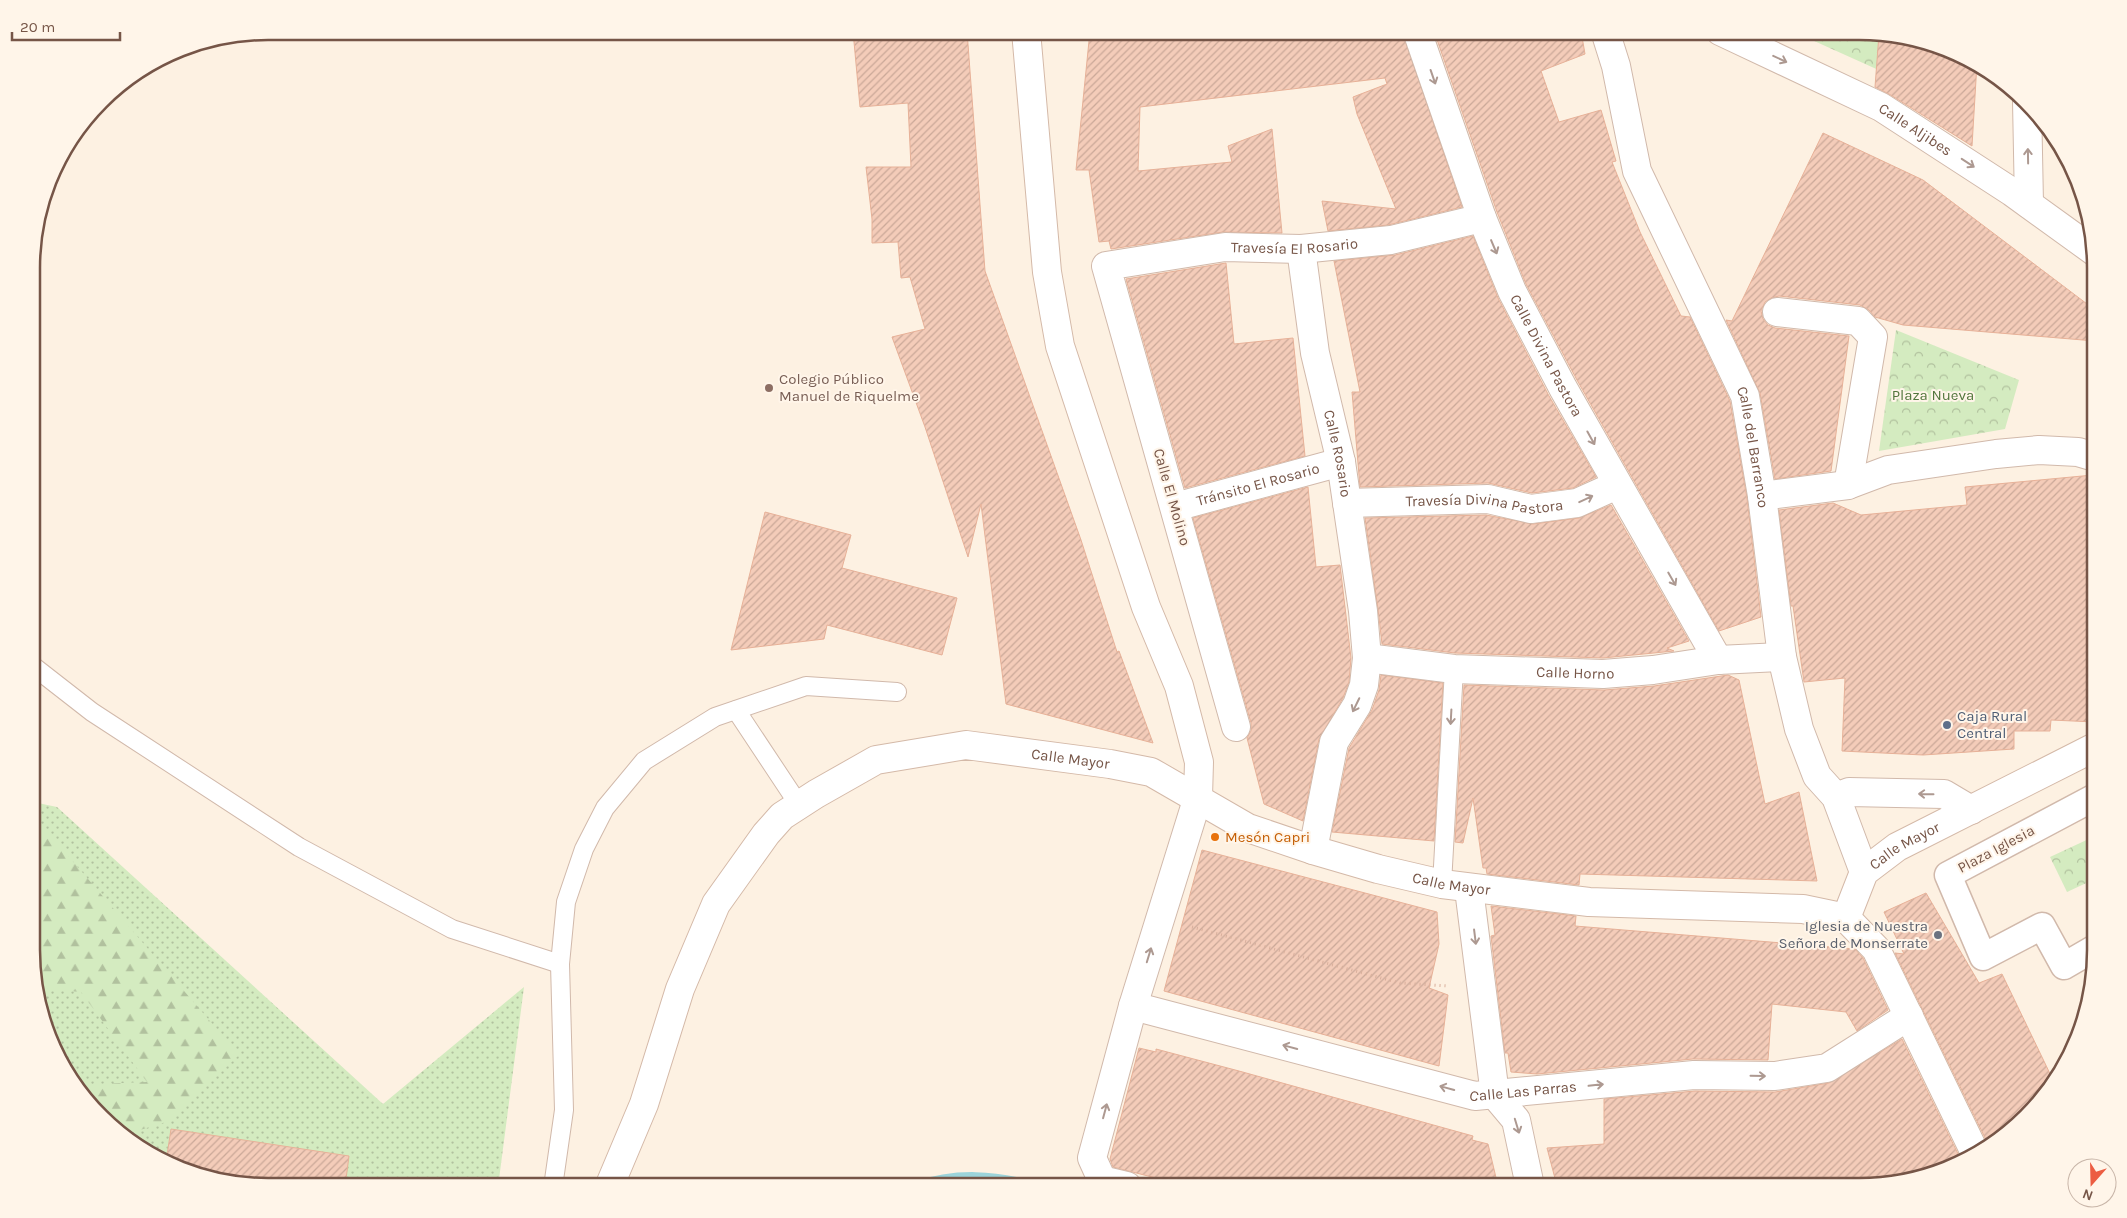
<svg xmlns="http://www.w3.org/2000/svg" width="2127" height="1218" font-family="Karla,sans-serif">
<defs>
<pattern id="grass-dots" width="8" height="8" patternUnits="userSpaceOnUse" patternTransform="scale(1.25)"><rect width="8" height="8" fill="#d4ebc0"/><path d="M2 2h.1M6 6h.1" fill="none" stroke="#b1c19e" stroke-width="1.8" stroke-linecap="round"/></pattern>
<pattern id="forest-firs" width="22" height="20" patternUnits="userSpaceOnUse" patternTransform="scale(1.25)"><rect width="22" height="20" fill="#d4ebc0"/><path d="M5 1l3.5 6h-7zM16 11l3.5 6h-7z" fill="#b1c19e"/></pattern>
<pattern id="park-crowns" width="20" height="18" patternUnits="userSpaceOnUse" patternTransform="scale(1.25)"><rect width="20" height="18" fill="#d4ebc0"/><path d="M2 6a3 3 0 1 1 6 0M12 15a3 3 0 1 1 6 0" fill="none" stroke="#b1c19e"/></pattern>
<pattern id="building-hatch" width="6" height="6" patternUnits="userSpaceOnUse" patternTransform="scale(1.25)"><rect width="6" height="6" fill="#f4ccb9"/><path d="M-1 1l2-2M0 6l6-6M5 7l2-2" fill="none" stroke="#caa898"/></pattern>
</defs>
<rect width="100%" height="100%" fill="#fdf1e2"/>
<path fill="url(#grass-dots)" d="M33 802 57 807 383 1104 524 987 498 1187H267L206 1179 149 1155 71 1081 33 981Z"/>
<path fill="url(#forest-firs)" d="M33 823H40L239 1055 166 1122 127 1134 74 1085 147 1082 81 992 36 988 33 981Z"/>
<g fill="url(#park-crowns)">
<path d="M1792 31H1860L1884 35 1883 72Z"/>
<path d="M1896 330 2019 380 2005 429 1879 451Z"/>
<path d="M2093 837 2095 842V879L2067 892 2050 857Z"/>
</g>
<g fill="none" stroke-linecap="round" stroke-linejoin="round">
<path stroke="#9cd4da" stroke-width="11" d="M916 1187C956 1173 995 1176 1035 1187"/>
</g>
<g fill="url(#building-hatch)" stroke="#e7b198">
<path d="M853 31H967L985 271 1081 540 1117 652 1119 651 1153 743 1006 704 981 504 968 557 925 427 892 337 925 329 910 277 901 278 898 242 872 243V219L866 167H911L908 103 860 107Z"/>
<path d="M1090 31H1402L1462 207 1388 225 1328 231 1322 201 1396 209 1357 114 1353 97 1387 84 1385 78 1140 107 1138 171 1232 162 1228 146 1272 129 1282 233 1223 232 1111 249 1109 241 1099 242 1089 170H1076Z"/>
<path d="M1434 31H1581L1585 54 1541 71 1559 122 1601 110 1616 161 1612 162 1640 232 1681 316 1690 317 1730 401 1747 498 1761 617 1719 631 1577 380 1526 284 1497 212Z"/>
<path d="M1879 34 1921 39 1977 63 1972 146 1889 94 1875 87Z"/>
<path d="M1823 133 1923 180 2095 310V341L1903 325 1875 317 1869 310 1860 305 1779 296 1771 298 1765 302 1761 311 1763 319 1768 325 1775 328 1849 336 1831 471 1775 479 1760 393 1726 320 1732 321Z"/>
<path d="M1473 236 1498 298 1549 396 1596 477 1573 488 1532 493 1488 483 1360 487 1352 392H1360L1334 261 1395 255Z"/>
<path d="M1226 263 1234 344 1293 338 1305 456 1185 488 1126 279Z"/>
<path d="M2093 475 2095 722 2051 720 2050 731H2014V749L1923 755 1842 751 1845 678 1804 682 1793 606H1791L1779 510 1833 503 1861 515 1967 505 1965 487Z"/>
<path d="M1308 487 1316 567 1340 565 1351 658 1349 682 1343 698 1319 739 1303 821 1264 804 1247 738 1251 731V723L1193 518Z"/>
<path d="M1611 505 1689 641 1667 648 1674 651 1603 658 1455 653 1382 644 1378 609 1365 518 1486 515 1533 524 1579 518Z"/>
<path d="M765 512 851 535 842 568 957 598 942 655 827 625 824 639 731 650Z"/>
<path d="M1381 675 1443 683 1434 841 1332 832 1349 748 1372 710 1379 690Z"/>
<path d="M1728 675 1739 680 1765 804 1799 792 1817 881 1580 874 1579 885 1487 874 1486 868H1483L1473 798 1463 843 1455 842 1464 685 1604 690 1654 686Z"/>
<path d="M1202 850 1437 912 1439 944 1429 988 1448 995 1439 1066 1164 991Z"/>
<path d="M1926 893 1979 983 2002 974 2054 1082 2026 1118 1989 1146 1895 953 1904 954 1884 912Z"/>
<path d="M1491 906 1576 916 1575 926 1855 949 1863 958 1888 1010 1857 1031 1846 1012 1772 1004 1768 1060 1693 1059 1537 1074 1511 1072 1508 1053H1505L1491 936 1495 935Z"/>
<path d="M1902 1039 1961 1160 1875 1186H1557L1547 1148 1604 1144V1099L1695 1091 1775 1092 1829 1083Z"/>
<path d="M1139 1048 1156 1052V1049L1239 1071 1473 1136 1472 1140 1488 1144 1498 1186H1187L1113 1167 1110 1159Z"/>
<path d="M171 1129 349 1156 345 1187H267L206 1179 166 1162Z"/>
</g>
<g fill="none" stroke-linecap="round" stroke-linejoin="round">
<defs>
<g id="service">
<path d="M33 666 92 712 299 847 452 929 560 964"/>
<path d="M736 710 799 805"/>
<path d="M1442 884 1454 669"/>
<path d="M553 1187 564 1110 560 964 566 902 584 849 605 808 644 761 715 717 806 686 897 692"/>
</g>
<path id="pedestrian" d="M2095 797 1948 875 1983 957 2042 926 2064 966 2095 948"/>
<g id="minor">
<path id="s1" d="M1417 31 1482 218 1512 291 1563 388 1718 660"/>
<path id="s2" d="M1605 31 1616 66 1637 171 1745 396 1762 496 1782 657 1799 729 1817 776 1836 797 1864 872"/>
<path id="s3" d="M1720 31 1881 107 2012 192 2095 252"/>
<path d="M2027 101 2029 204"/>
<path id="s4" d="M1301 249 1315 353 1341 462 1363 611 1367 658 1364 685 1357 705 1334 742 1313 850"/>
<path d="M1777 312 1858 321 1873 337 1848 485"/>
<path d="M1762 496 1848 485 1888 470 1996 454 2039 450 2078 452 2095 457"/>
<path id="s5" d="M1347 503 1488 499 1531 509 1577 503 1617 485"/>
<path id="s6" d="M1175 507 1341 462"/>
<path id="s7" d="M1367 658 1454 669 1603 674 1653 670 1718 660 1782 657"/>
<path id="s8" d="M1236 727 1106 266 1225 247 1301 249 1391 240 1482 218"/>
<path d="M1836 797 1849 792 1944 794 1971 810"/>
<path d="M1469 889 1495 1095 1516 1120 1530 1186"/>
<path id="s9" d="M1133 1006 1475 1096 1694 1075 1775 1076 1827 1068 1909 1016"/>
<path d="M1127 1186 1102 1180 1092 1158 1133 1006 1198 797"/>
</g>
<g id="secondary">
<path d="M1026 31 1047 272 1060 346 1146 607 1179 686 1199 762 1198 797"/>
<path id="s10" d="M1846 918 1864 872 1897 847 2095 747"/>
<path d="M1846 918 1876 949 1976 1155"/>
<path id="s11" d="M609 1187 644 1104 680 989 716 904 766 834 782 816 816 794 876 760 966 745 1110 764 1151 772 1248 828 1313 850 1378 869 1442 884 1589 902 1803 909 1846 918"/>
</g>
</defs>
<use href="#service" stroke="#d1b9ab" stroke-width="20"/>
<use href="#pedestrian" stroke="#d1b9ab" stroke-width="29"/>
<use href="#minor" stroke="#d1b9ab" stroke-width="30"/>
<use href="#secondary" stroke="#d4b9a8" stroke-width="30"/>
<path stroke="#d8af9c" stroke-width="3" stroke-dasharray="1 4" stroke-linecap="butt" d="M1192 927 1400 983 1448 986"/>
<use href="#service" stroke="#fff" stroke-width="18"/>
<use href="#pedestrian" stroke="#fff" stroke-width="26"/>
<use href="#minor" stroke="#fff" stroke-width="28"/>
<use href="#secondary" stroke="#fff" stroke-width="28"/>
</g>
<defs><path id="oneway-shaft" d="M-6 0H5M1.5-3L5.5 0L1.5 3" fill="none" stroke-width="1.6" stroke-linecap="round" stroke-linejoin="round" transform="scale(1.25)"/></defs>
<g stroke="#ad9991">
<use href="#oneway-shaft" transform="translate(1780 59) rotate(25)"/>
<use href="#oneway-shaft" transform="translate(1433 77) rotate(71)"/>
<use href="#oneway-shaft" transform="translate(2028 156) rotate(-91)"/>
<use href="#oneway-shaft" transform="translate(1968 163) rotate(33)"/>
<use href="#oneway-shaft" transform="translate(1494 247) rotate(67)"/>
<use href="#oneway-shaft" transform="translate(1591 438) rotate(61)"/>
<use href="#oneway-shaft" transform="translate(1586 499) rotate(-25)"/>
<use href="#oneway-shaft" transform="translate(1672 579) rotate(60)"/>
<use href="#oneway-shaft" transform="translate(1356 705) rotate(116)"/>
<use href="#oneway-shaft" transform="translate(1451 717) rotate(93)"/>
<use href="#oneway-shaft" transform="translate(1926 794) rotate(-179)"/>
<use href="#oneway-shaft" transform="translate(1475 937) rotate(83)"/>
<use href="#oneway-shaft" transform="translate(1149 955) rotate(-73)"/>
<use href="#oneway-shaft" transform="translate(1290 1047) rotate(-165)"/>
<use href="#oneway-shaft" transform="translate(1758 1076) rotate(1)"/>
<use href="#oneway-shaft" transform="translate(1596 1085) rotate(-6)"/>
<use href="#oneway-shaft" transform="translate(1447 1088) rotate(-165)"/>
<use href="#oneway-shaft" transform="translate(1105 1111) rotate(-75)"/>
<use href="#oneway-shaft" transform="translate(1517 1126) rotate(73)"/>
</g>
<circle fill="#8d6e63" stroke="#fff5e9" stroke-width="2" cx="769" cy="388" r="5"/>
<circle fill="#5c6f8a" stroke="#fff5e9" stroke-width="2" cx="1947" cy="725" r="5"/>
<circle fill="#e8710a" stroke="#fff5e9" stroke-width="2" cx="1215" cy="837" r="5"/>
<circle fill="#6b7280" stroke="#fff5e9" stroke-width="2" cx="1938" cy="935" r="5"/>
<g text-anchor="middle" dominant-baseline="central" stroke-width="4" stroke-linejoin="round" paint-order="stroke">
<g font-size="15" fill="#765547" stroke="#fff5e9">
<text stroke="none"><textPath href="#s3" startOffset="219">Calle Aljibes</textPath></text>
<text stroke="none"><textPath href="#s8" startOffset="669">Travesía El Rosario</textPath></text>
<text stroke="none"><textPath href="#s1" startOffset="350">Calle Divina Pastora</textPath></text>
<text stroke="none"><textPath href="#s2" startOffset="445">Calle del Barranco</textPath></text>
<text stroke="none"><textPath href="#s4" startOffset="208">Calle Rosario</textPath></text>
<text stroke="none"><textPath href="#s6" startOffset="86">Tránsito El Rosario</textPath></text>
<text transform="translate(1172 497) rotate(74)">Calle El Molino</text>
<text stroke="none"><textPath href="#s5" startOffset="138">Travesía Divina Pastora</textPath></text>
<text stroke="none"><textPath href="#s7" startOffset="209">Calle Horno</textPath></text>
<text stroke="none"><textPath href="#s11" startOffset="719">Calle Mayor</textPath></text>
<text stroke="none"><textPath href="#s10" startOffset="98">Calle Mayor</textPath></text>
<text transform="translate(1996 849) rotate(-28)">Plaza Iglesia</text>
<text stroke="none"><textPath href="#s11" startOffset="1124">Calle Mayor</textPath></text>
<text stroke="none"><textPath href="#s9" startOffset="402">Calle Las Parras</textPath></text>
</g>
<g font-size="15" fill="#785e54" stroke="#fff5e9" text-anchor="start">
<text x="779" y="379">Colegio Público<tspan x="779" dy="17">Manuel de Riquelme</tspan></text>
</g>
<g font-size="15" fill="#52763c" stroke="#fff5e9">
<text x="1933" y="395">Plaza Nueva</text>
</g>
<g font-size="15" fill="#4e5e75" stroke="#fff5e9" text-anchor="start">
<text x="1957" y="716">Caja Rural<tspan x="1957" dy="17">Central</tspan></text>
</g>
<g font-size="15" fill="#c56008" stroke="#fff5e9" text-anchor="start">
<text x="1225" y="837">Mesón Capri</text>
</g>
<g font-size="15" fill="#5b616d" stroke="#fff5e9" text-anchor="end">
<text x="1928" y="926">Iglesia de Nuestra<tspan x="1928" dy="17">Señora de Monserrate</tspan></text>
</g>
</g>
<path d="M0 0H2127V1218H0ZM268 40H1859A228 228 0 0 1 2087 268V950A228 228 0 0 1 1859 1178H268A228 228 0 0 1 40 950V268A228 228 0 0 1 268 40Z" fill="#fff5e9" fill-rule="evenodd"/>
<path fill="none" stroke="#765547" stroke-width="2.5" d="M268 40H1859A228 228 0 0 1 2087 268V950A228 228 0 0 1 1859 1178H268A228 228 0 0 1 40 950V268A228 228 0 0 1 268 40Z"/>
<g transform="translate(2092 1183) rotate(200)"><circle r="24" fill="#fff5e9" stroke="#c8b5a8"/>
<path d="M0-4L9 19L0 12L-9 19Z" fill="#ec5d42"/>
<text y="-8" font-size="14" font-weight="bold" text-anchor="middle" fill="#765547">N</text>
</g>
<path d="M12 32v8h108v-8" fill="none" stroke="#765547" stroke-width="2.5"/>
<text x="20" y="32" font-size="15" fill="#765547" stroke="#fff5e9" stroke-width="4" paint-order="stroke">20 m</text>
</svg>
